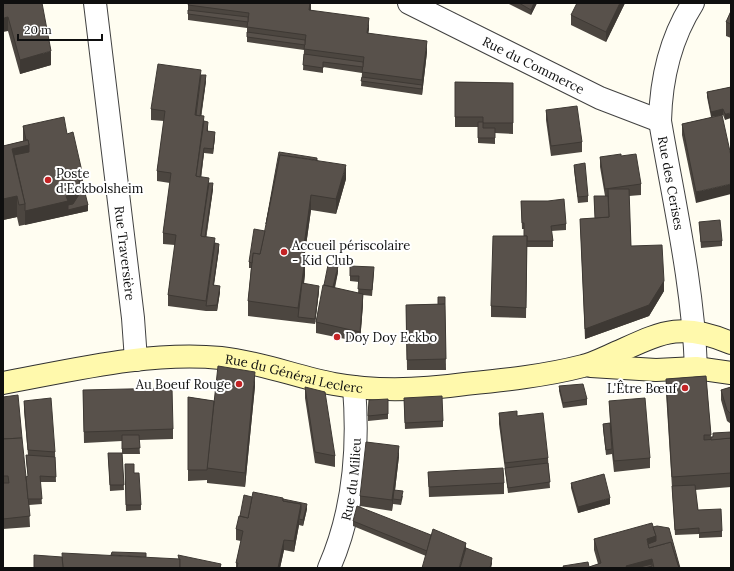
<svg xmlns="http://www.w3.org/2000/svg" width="734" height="571" font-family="Lora,serif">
<rect width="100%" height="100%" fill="#fffdf1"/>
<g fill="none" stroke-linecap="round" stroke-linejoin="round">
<defs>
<g id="minor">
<path id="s1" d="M95 3 133 318 136 360"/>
<path id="s2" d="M409 3 600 98 660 121"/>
<path id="s3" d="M693 3C670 39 661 79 660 121 674 203 693 284 696 368"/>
<path id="s4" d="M329 568C354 511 359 448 354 387"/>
</g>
<g id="secondary">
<path d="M591 366 656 370 696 368 731 373"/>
<path id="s5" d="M3 383C73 370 150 351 221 358 260 362 297 377 334 384 377 392 422 390 465 384 504 380 544 376 583 366 592 364 602 359 611 355 659 334 678 320 731 343"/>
</g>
</defs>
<use href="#minor" stroke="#424242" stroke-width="24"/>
<use href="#secondary" stroke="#313131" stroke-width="24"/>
<use href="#minor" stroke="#fff" stroke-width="22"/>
<use href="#secondary" stroke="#fff9ac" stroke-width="22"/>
</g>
<g fill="#4c4640">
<path d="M3 3 51 65 20 74 8 31Z"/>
<path d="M178 3H311V10L369 29 368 33 427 52 422 95 361 86 362 73 323 67V73L303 70 304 50 247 42V28L188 20V4Z"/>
<path d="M507 3H537L531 15Z"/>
<path d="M625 3 606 42 571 25V15Z"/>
<path d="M731 11V38L726 36V22Z"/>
<path d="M201 75 206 81 201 116 208 127V131L215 137 213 154 204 153 201 177 209 183 213 189 206 237 215 243 219 249 214 285 220 292 217 311H206L168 306V295L175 245 163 244V233L170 183 157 181V171L164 121 151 120V109Z"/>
<path d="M455 82 513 83V134L495 133V144L478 143V127H455Z"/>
<path d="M731 87 725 120 723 115 711 117 707 97V92Z"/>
<path d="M546 110 582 142V152L551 156 546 120Z"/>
<path d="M722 115 696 203 682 135V124Z"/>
<path d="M23 126 67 134 83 176V185L88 211 19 226 17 217 3 220V146L23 141Z"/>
<path d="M621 156 641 184V195L629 196 631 246 664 291 649 316 585 339 580 219 595 218 594 196H605L600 167V157Z"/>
<path d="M317 160 346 179 336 214 311 210 304 260 305 274 304 284 319 291 315 324 248 316V301L251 268H249V262L265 231Z"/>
<path d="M574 165 588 196V202L578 203 574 170Z"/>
<path d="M521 201 566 224V230L551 231 553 241V247H527L526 318 491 317V306L524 236V229H522Z"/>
<path d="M699 222 722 241V246L701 248Z"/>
<path d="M350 266 374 272 372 296 363 295V304L360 342 316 333V322L324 285 338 272 335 288 358 293 359 282 350 281Z"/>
<path d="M445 304 446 370H407L406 305Z"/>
<path d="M706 376 711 437 731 432V487L695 490 698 510 722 531V537L699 538V534L675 535 666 393V379Z"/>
<path d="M255 386 245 487 207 483V480L188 481V397L214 401Z"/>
<path d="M559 386 587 399V405L563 408 559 391Z"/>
<path d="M305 387 335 456V467L315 463 305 398Z"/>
<path d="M731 387V424L727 421 721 400V390Z"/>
<path d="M83 390 173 429V439L139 440 140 454H122V441L84 443Z"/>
<path d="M3 397 26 477 28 476 26 460V455H28L24 411V401L55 452 56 482H40L42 504 29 505 30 527 3 529Z"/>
<path d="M404 398 443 421V427L405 429Z"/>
<path d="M388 399V419L368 421V416Z"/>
<path d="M609 401 650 458V468L614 472 612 454 606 455 603 429V424L610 423Z"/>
<path d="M499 413 517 416 548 458 550 488 508 493 499 424Z"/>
<path d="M108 453H122L124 490 110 491Z"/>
<path d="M399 456 395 490 403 496 401 505 393 504 392 511 360 506V496Z"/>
<path d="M125 464 141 505V510L126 511Z"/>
<path d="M428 472 504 483V494L429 497Z"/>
<path d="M571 483 610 504 578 513 571 488Z"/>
<path d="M252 497 283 499 307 509 303 526 299 525 294 552 284 550 280 568H236V563L241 541 236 540V529L240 516Z"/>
<path d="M353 521 431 535 466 548 492 564 426 556 353 526Z"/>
<path d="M653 527 680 568H563V566L589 567 598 564 594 550V539Z"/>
</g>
<g fill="#3e3934">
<path d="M310 3H311V7L309 20V10Z"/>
<path d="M534 3H537L531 15V10Z"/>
<path d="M620 3H625L606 42V32Z"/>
<path d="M8 17V31L3 32V18Z"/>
<path d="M369 18V29L367 43V33Z"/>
<path d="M427 41V52L422 95V80Z"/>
<path d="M51 51V65L20 74V60Z"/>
<path d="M206 75V81L200 126V121Z"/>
<path d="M723 109V115L711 117V112Z"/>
<path d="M731 113V118L725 120V114Z"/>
<path d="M215 132V137L213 154V149Z"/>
<path d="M29 145V167L15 170 12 149Z"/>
<path d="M204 148V153L200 187V182Z"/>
<path d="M346 165V179L336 214V199Z"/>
<path d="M213 183V189L205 247V242Z"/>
<path d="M80 184V199L88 205V211L25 225V211L66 196Z"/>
<path d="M731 184V194L696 203V192Z"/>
<path d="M311 195V210L302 274V260Z"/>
<path d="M17 196V217L3 220V199Z"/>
<path d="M219 244V249L213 291V285Z"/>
<path d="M305 260V274L299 317H298V308Z"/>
<path d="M338 266V272L332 298V292Z"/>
<path d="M664 281V291L649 316 585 339V329Z"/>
<path d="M220 286V292L217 311V305Z"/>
<path d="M319 286V291L315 324V319Z"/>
<path d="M363 294V304L360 342V332Z"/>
<path d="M255 372V386L245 487V473Z"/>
<path d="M399 446V456L394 499H393L392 511V500Z"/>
<path d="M610 498V504L578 513V507Z"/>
<path d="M301 504V515L299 519V525L294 552V541Z"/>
<path d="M307 504V509L303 526V520Z"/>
<path d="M656 536V547L648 549 647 539Z"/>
<path d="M284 540V550L280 568H278Z"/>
<path d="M466 543V553L462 568H459Z"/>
<path d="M492 558V564L491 568H490Z"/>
<path d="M652 559V568H626V566Z"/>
</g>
<g fill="#58514b" stroke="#3e3934">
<path d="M3 3H42L51 51 20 60 8 17 3 18Z"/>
<path d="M189 3H310L309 10 369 18 367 33 427 41 422 80 362 72 364 57 304 49 306 35 247 27 249 13 188 5Z"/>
<path d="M519 3H534L531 10Z"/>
<path d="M577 3H620L606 32 571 15Z"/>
<path d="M188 10 248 17V22L188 14Z"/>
<path d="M731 11V24L726 22Z"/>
<path d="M247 32 305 40V45L247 37Z"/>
<path d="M304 54 363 62V67L323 62V68L303 65Z"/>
<path d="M158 64 201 70 195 115 204 116 196 176 209 178 201 236 215 238 206 301 168 295 176 235 163 233 171 173 157 171 165 111 151 109Z"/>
<path d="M201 75H206L200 116 196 115Z"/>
<path d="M362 77 422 85V89L361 81Z"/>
<path d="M455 82 513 83V123H483V117H455Z"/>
<path d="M731 87V113L725 114 723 109 711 112 707 92Z"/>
<path d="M577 106 582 142 551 146 546 110Z"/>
<path d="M722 115 731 156V184L696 192 682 124Z"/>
<path d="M64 117 67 134 73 132 83 176 78 177 80 184 73 195 66 196 68 201 25 211V204L14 155 29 152V145L28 140H26L23 126Z"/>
<path d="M204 121 208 122 207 131 215 132 213 149 204 148 200 177 196 176Z"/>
<path d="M478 122H483V128H495V138H478Z"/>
<path d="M28 140 29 145 12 149 25 204 19 205 17 196 3 199V146Z"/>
<path d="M279 152 317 158V160L280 155 266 224Z"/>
<path d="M621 154V156L636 154 641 184 605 189 600 157Z"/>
<path d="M280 155 346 165 336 199 311 195 302 260H305L298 308 248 301 253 253 260 254Z"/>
<path d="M585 163 588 196 578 197 574 165Z"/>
<path d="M209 183H213L205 237 201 236Z"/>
<path d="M80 185H83L88 205 68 210V205L73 204 80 193Z"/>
<path d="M608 189H629L631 246 662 245 664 281 649 305 585 329 580 219 609 217Z"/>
<path d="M594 196H608L609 217 595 218Z"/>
<path d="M564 199 566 224 551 226 553 241H527V236H524V223H522L521 201H548Z"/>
<path d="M720 220 722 241 701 242 699 222Z"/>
<path d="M254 229 265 231 260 254 253 253 252 263 249 262Z"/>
<path d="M493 236H527L526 308 491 306Z"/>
<path d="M215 243 219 244 213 285 220 286 217 305 206 306Z"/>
<path d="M328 265 338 266 333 287 324 285Z"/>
<path d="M350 266 374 267 372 290 358 289 359 276H350Z"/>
<path d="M302 283 319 286 315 319 298 317Z"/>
<path d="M323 285 363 294 360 332 316 322Z"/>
<path d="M438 297H445V304L438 305Z"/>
<path d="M445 304 446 359 407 360 406 305Z"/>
<path d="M218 366 255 372 245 473 207 468Z"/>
<path d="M706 376 711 435H704V440L731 438V473L672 477 666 379Z"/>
<path d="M583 384 587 399 563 403 559 386Z"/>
<path d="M305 387 325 392 335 456 315 452Z"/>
<path d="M731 387V414L727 410 721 390Z"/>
<path d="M172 388 173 429 84 432 83 390Z"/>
<path d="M18 395 22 438 3 439V397Z"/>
<path d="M442 396 443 421 405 423 404 398Z"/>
<path d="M188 397 214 401 207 470H188Z"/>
<path d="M51 398 55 452 28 450 24 401Z"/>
<path d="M645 398 650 458 614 461 609 401Z"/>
<path d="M388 399V414L368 416 369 400Z"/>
<path d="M517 411V416L543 413 548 458 505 463 499 413Z"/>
<path d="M610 423 612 449 606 450 603 424Z"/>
<path d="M731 432V438L711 440V437H713V433Z"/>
<path d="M122 435H139L140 448 122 449Z"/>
<path d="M22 438 30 516 3 519V483H9L8 476H3V439Z"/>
<path d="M366 442 399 446 392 500 360 496Z"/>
<path d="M108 453H122L124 485H110Z"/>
<path d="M26 455 55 457 56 477 40 476 42 499H28L26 477 28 476Z"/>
<path d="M548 463 550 482 508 488 505 468Z"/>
<path d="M125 464H134V473H139L141 505H126Z"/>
<path d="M503 468 504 483 429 487 428 472Z"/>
<path d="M604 474 610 498 578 507 571 483Z"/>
<path d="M695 485 698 510 721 509 722 531 699 533V528L675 530 672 486Z"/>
<path d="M394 490 403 491 401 500 393 499Z"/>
<path d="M253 492 283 498V501L301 504 294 541 284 540 278 568H237L238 563H236L243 531 236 529 239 516 248 518Z"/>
<path d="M244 495 252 497 248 518 240 516Z"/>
<path d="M283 499 307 504 303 520 299 519 301 509V504L283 501Z"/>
<path d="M357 506 431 535 427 551 353 521Z"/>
<path d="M652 523 656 536 647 539 649 548 671 542 679 567 676 568H654L652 559 626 566 627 568H564L563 566 588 562 589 567 601 563 594 539Z"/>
<path d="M657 526 669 528 680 568H679L671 542 649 548 648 544 656 541V536L653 527Z"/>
<path d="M433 529 466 543 459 568H422Z"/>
<path d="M466 548 492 558 490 568H460Z"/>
<path d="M112 552 146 553V557L111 555Z"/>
<path d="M62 553 180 559V568H63Z"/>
<path d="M34 555 62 557 63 568H34Z"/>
<path d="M178 555 221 564 220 568H180V559H179Z"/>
<path d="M652 564V566L645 568H636Z"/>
</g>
<g fill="#c32325" stroke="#fff" stroke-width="1.5">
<circle cx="48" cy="180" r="4"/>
<circle cx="284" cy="252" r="4"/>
<circle cx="337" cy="337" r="4"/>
<circle cx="239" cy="384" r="4"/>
<circle cx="685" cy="388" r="4"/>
</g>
<g text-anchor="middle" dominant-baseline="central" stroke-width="4" stroke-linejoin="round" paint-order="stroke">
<g font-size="13" fill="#0f0f0f" stroke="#fff">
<text stroke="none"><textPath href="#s2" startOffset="139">Rue du Commerce</textPath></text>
<text stroke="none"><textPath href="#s3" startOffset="187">Rue des Cerises</textPath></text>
<text stroke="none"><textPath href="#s1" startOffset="252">Rue Traversière</textPath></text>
<text stroke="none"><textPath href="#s5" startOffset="295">Rue du Général Leclerc</textPath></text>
<text stroke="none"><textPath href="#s4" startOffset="92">Rue du Milieu</textPath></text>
</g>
<g font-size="13" fill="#0f0f0f" stroke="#fff" text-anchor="start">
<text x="56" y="173">Poste<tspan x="56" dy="15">d'Eckbolsheim</tspan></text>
<text x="292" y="245">Accueil périscolaire<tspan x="292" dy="15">- Kid Club</tspan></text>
<text x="345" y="337">Doy Doy Eckbo</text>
<text x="231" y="384" text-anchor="end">Au Boeuf Rouge</text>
<text x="677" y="388" text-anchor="end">L'Être Bœuf</text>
</g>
</g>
<rect width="734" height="571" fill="none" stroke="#0f0f0f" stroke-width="8"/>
<path d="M18 34v6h84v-6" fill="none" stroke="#0f0f0f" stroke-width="2"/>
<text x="24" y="34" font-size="12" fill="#0f0f0f" stroke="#ffffff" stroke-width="3" paint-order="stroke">20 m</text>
</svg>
